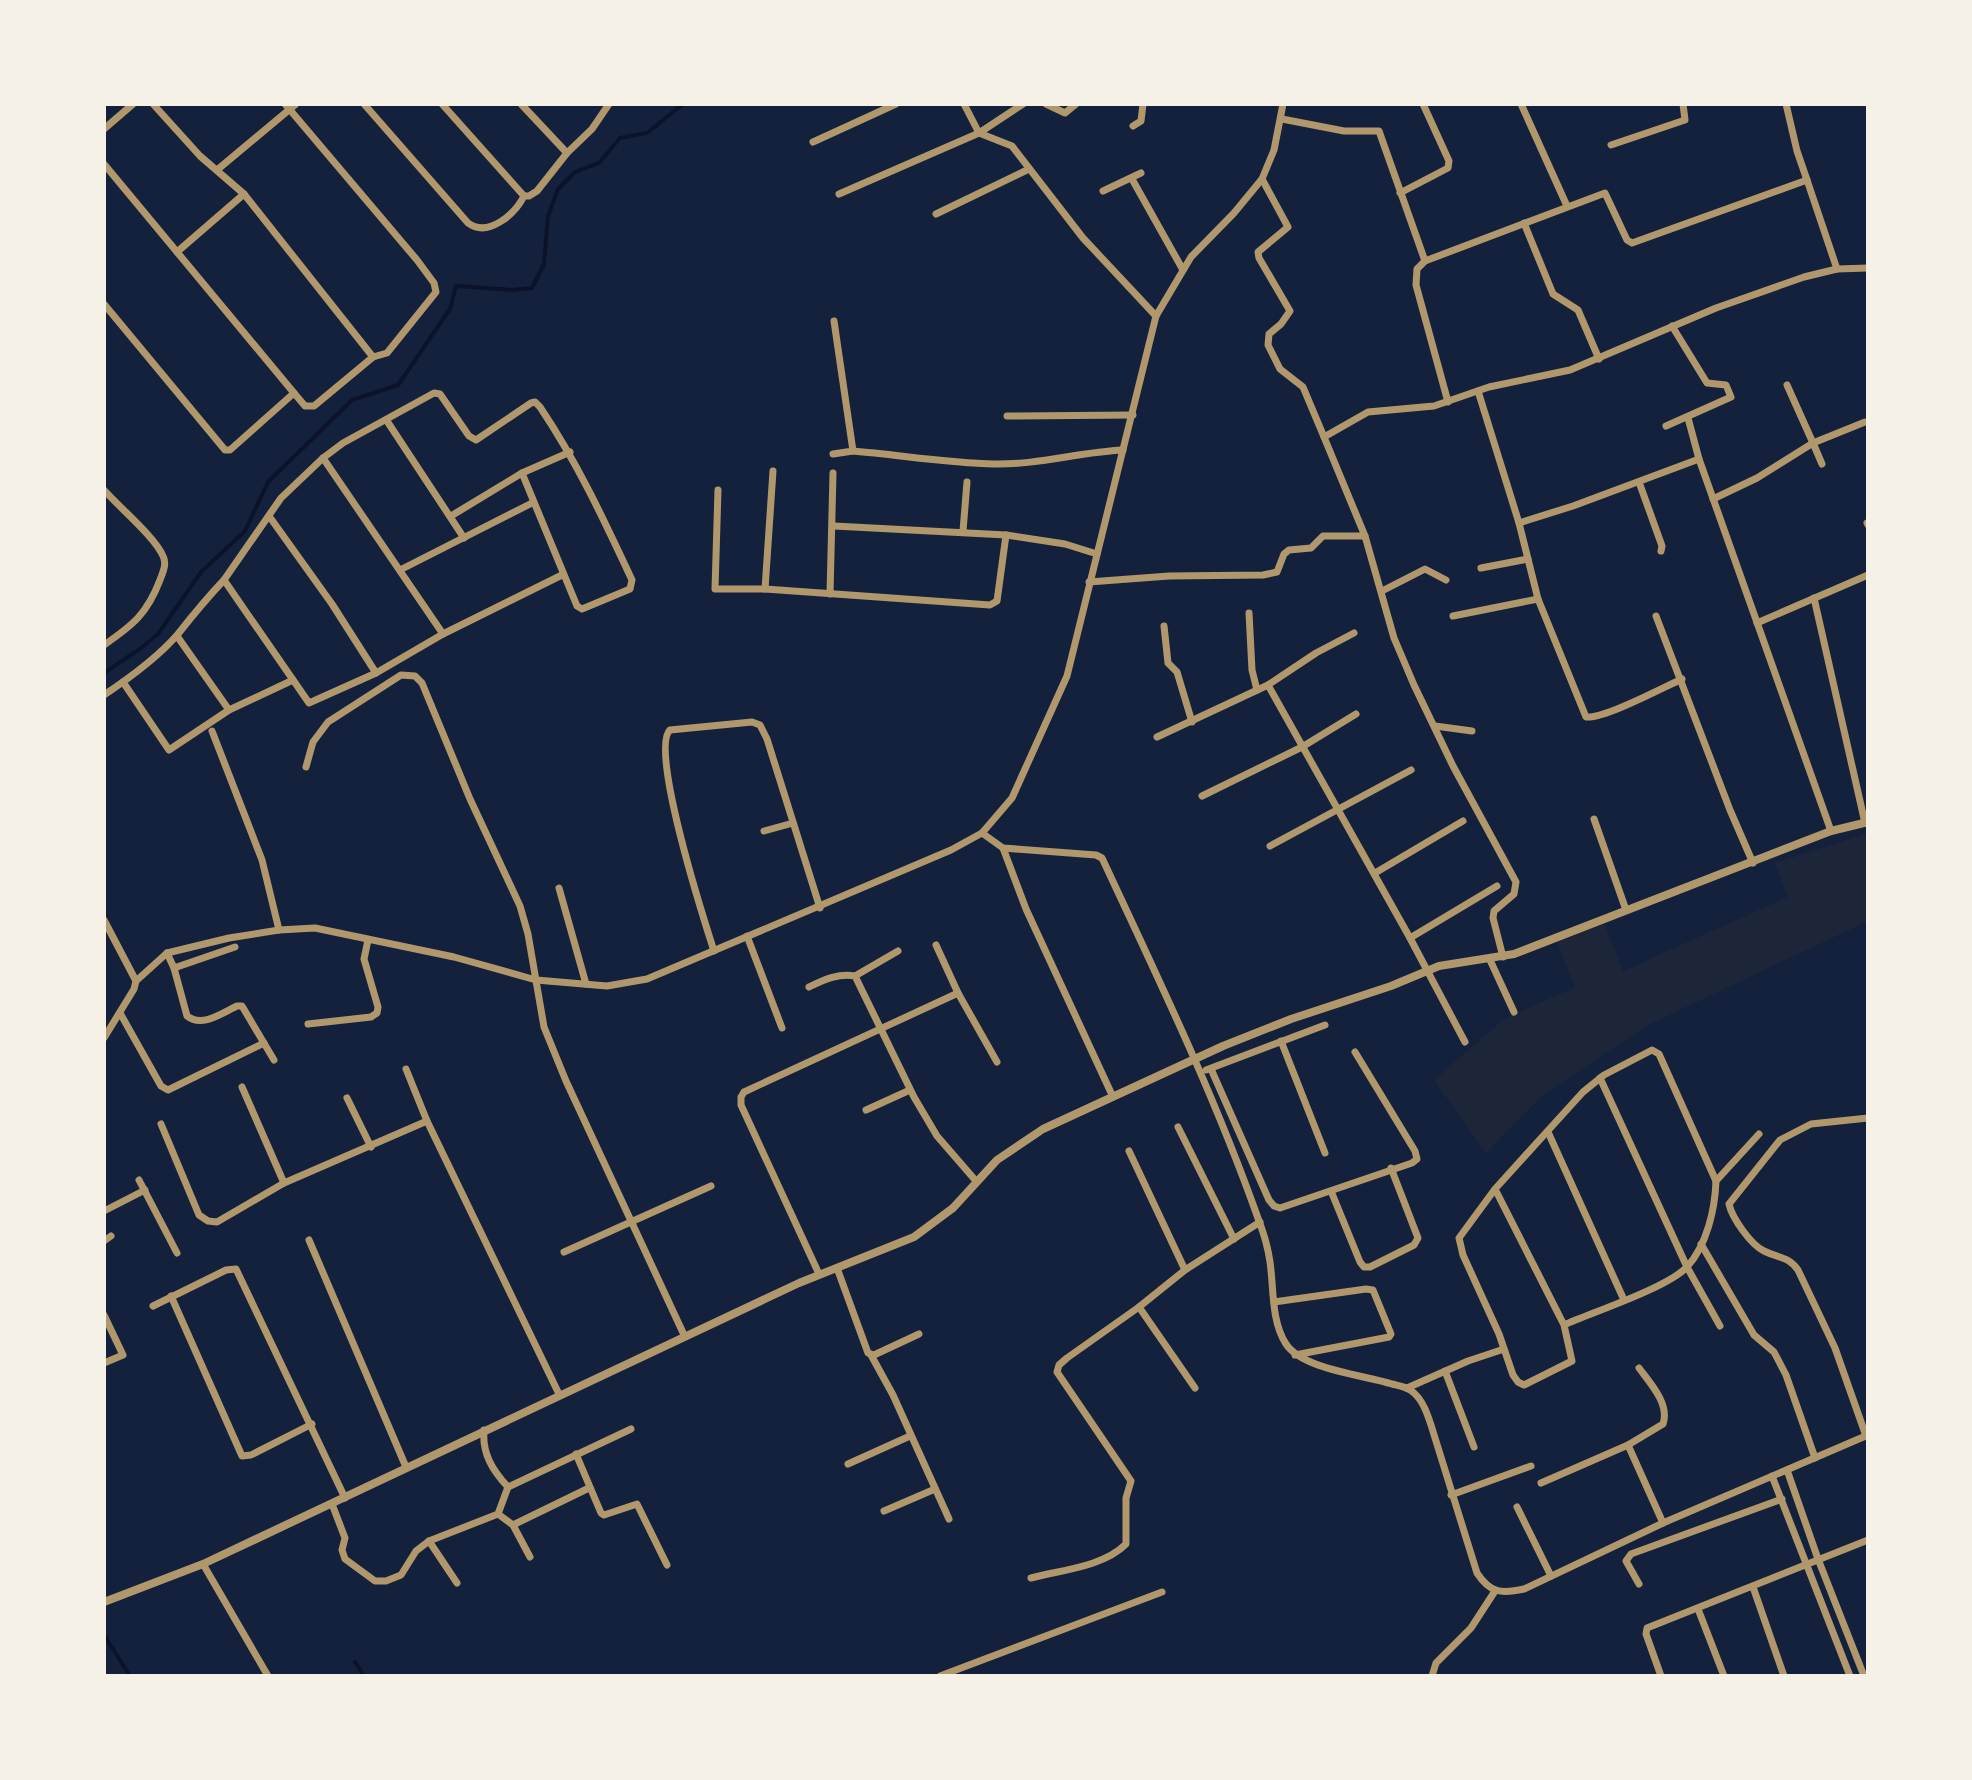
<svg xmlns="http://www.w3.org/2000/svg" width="1972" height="1780" font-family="'PT Sans Narrow',sans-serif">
<rect width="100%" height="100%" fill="#14213d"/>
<path fill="#1d2539" d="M1868 833V921L1648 1025 1542 1096 1486 1153 1434 1080 1504 1019 1575 987 1557 942 1603 920 1623 971 1788 897 1775 863Z"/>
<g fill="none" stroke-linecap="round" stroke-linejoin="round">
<g stroke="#0b132b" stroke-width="4">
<path d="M104 673 140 649 158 634 201 572 245 531 268 482 352 400 398 385 450 309 456 286 512 290 532 288 544 264 548 216 558 189 575 172 599 163 620 138 647 133 683 104"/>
<path d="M104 1635 130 1676"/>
<path d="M355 1662 364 1676"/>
</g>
<g stroke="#b1986c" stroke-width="7">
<path d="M153 104 200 156 244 194 373 357"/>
<path d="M285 104 417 260 434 283 436 292 387 353 373 357 314 406H305L294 393"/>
<path d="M364 104 468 223C488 238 515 214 524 196H529L537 191 567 153 592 129 609 104"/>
<path d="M442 104 524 196"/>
<path d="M521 104 567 153"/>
<path d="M964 104 979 133 1012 146 1083 238 1156 316"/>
<path d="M1046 104 1065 113 1076 104"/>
<path d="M1521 104 1567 206"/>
<path d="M1786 104 1797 151 1807 180"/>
<path d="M1282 119 1344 131H1379L1425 261"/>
<path d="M1133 126 1141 121 1143 104"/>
<path d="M104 129 133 104"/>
<path d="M813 142 896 104"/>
<path d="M1611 145 1685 120 1683 104"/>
<path d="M104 164 294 393 230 450H225L104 304"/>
<path d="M217 170 296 104"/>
<path d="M1132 179 1183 270"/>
<path d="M1262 179 1288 227 1258 252 1259 258 1290 311 1281 324 1269 334 1268 345 1280 369 1303 387 1324 437"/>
<path d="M1103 191 1141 173"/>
<path d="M1400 193 1448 168 1449 161 1423 104"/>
<path d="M839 194 979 133 1023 104"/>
<path d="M936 214 1029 169"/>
<path d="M1524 223 1553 294 1578 310 1599 359"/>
<path d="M177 252 244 194"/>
<path d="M1478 391 1519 523 1538 599 1586 717C1604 719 1662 688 1682 679"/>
<path d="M1448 402 1416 285 1417 269 1425 261 1605 193 1627 240 1632 243 1807 180 1837 269"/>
<path d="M1007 416 1133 415"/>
<path d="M1688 418 1699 459 1831 831"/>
<path d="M387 421 464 538"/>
<path d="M1666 426 1731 397 1726 385 1707 383 1672 326"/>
<path d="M853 451C900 455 948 463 994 464 1038 465 1079 452 1123 450"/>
<path d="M833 454 853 451 834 321"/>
<path d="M1822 464 1813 443 1865 422"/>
<path d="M1639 482 1662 546 1661 551"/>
<path d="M104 490C119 507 155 537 163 556 167 564 163 572 160 580 147 614 133 625 104 645"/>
<path d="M718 490 715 589H765L990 605 997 601 1006 535 1065 544 1097 554"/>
<path d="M1713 499 1757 478 1813 443 1787 385"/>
<path d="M269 516 332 604 376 673"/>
<path d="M451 516 522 473 570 452"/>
<path d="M1519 523 1573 506 1699 459"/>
<path d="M1867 523 1868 525"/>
<path d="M834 526 1006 535"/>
<path d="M963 531 967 482"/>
<path d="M1481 568 1528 559"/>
<path d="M400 570 532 503"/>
<path d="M224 580 281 498 323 458 343 443 434 393 440 394 469 436 476 440 531 403 535 402 540 407C577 462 604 520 632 580L630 589 582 609 577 606 522 473"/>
<path d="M1089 582 1169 576 1263 575 1277 572 1284 554 1289 550 1311 548 1323 536H1365"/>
<path d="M765 589 773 471"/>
<path d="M1382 591 1425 569 1446 580"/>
<path d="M830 594 833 473"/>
<path d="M1814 598 1865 823"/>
<path d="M1249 613 1252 670 1257 690"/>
<path d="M1453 616 1538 599"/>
<path d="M1656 616 1730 810 1753 863"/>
<path d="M1757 623 1868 575"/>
<path d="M1164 626 1168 663 1177 672 1192 722"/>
<path d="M1354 633 1316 653 1268 685 1410 938 1465 1042"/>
<path d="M443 634 562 575"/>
<path d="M177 636 229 710"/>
<path d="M123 682 169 750 229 710 293 680"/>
<path d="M104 695C128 679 160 655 178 634 193 615 207 598 224 580L309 703 376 673 443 634 323 458"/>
<path d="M1435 726 1472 731"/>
<path d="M212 731 262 860 279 930"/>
<path d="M1157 737 1268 685"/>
<path d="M306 767 313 742 328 722 401 675 415 676 422 683 470 799 520 906 528 934 544 1027 566 1081 685 1337"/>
<path d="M1202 796 1302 747 1356 714"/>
<path d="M1594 819 1626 910"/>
<path d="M764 831 793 823"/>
<path d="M982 833 1003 848 1096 855 1102 858C1158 978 1215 1096 1259 1221 1264 1234 1268 1248 1270 1262 1274 1289 1271 1321 1286 1344 1302 1369 1363 1375 1392 1384 1400 1386 1408 1387 1414 1393 1423 1401 1427 1413 1431 1425L1477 1573C1490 1593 1501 1594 1524 1589L1663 1523 1868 1435"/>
<path d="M1270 846 1411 770"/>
<path d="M1003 848 1026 909 1113 1097"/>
<path d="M1375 873 1463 821"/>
<path d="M559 888 586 984"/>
<path d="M104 920 136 981"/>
<path d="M747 936 782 1028"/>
<path d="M1410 938 1497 886"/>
<path d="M936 945 958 993 997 1062"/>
<path d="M714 951C704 920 649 748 670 730L752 722 760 725 767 739 820 908"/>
<path d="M167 953 174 968 187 1016C202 1028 222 1013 237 1006H242L274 1060"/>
<path d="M1503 957 1493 918 1494 911 1514 894 1516 882 1453 766 1414 685 1394 638 1365 536 1324 437 1368 412 1434 406 1489 387 1570 370 1716 308 1804 277 1837 269 1868 268"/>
<path d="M1490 960 1514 1012"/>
<path d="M174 968 235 947"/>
<path d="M855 976 898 951"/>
<path d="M809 987C824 980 838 973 855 976L914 1097 937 1136 976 1181"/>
<path d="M120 1013 161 1086 168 1090 264 1043"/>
<path d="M308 1024 371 1017 377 1013 378 1007 364 959 368 940"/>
<path d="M104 1038 134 989 136 981 167 953 229 938 279 930 315 928 454 957 536 980 607 986 647 979 951 850 982 833 1012 798 1067 676 1156 316 1191 257 1234 213 1262 179 1274 150 1283 104"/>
<path d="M1281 1041 1325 1153"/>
<path d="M406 1069 427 1121"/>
<path d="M1211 1069 1269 1200 1274 1206 1280 1208 1412 1163 1417 1159 1415 1151 1355 1052"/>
<path d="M1206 1070 1325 1025"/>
<path d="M1600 1078 1687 1267 1720 1326"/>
<path d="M242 1087 284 1183 427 1121 559 1394"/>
<path d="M347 1098 371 1147"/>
<path d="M866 1110 910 1090"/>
<path d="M161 1124 199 1215 208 1221 217 1222 284 1183"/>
<path d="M1178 1127 1234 1239"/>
<path d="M1548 1132 1624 1300"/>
<path d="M1129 1151 1185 1270"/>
<path d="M139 1180 177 1253"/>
<path d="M1716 1181 1759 1134"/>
<path d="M1495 1189 1564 1325 1572 1361 1524 1385 1518 1382 1513 1375 1499 1334 1463 1255 1459 1238 1495 1189 1583 1092 1604 1075 1652 1050 1659 1054 1716 1181C1715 1209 1707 1245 1687 1267 1667 1288 1593 1312 1564 1325"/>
<path d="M1331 1191 1360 1262 1364 1267H1370L1414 1245 1418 1238 1391 1168"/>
<path d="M104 1211 145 1190"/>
<path d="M309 1240 406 1467"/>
<path d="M104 1241 111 1236"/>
<path d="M1701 1244 1754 1335 1774 1352 1786 1375 1815 1458"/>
<path d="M564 1252 711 1186"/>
<path d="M837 1268 868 1353 874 1355 919 1334"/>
<path d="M819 1274 741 1105V1097L744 1092 958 993"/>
<path d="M171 1296 242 1456 251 1455 312 1424"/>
<path d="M1274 1302 1366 1289 1373 1290 1391 1334 1389 1337 1295 1355"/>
<path d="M153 1306 226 1270 236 1269 345 1498"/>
<path d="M104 1315 123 1355 104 1363"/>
<path d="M871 1355 893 1395 949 1519"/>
<path d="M1639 1368C1650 1383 1670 1404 1663 1424L1628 1445 1663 1523"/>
<path d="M1445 1371 1474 1447"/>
<path d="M1195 1388 1139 1307 1185 1270 1260 1222"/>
<path d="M1407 1388 1468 1361 1504 1349"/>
<path d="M1866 1436 1835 1348 1798 1270C1788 1256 1778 1258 1764 1251 1751 1245 1732 1218 1729 1204L1780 1140 1811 1124 1868 1118"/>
<path d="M576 1454 601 1513 604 1515 637 1504 667 1565"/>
<path d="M848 1464 910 1436"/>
<path d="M1787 1470 1818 1559 1864 1676"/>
<path d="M1772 1476 1850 1676"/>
<path d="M1541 1483 1628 1445"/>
<path d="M508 1487 631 1429"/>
<path d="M1451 1495 1531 1466"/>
<path d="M332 1504 345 1538 342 1550 345 1559 375 1581H386L401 1575 416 1551 429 1541 498 1514 508 1487C492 1470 482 1453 484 1430"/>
<path d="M1517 1507 1551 1576"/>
<path d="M884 1511 935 1489"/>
<path d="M498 1514 513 1525 530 1557"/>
<path d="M513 1525 589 1488"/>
<path d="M429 1541 457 1583"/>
<path d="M203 1564 268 1676"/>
<path d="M1031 1578C1061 1570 1103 1567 1126 1544V1498L1131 1481 1057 1372 1059 1365 1067 1358 1139 1307"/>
<path d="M1639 1584 1626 1561 1631 1554 1782 1499"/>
<path d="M1753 1587 1784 1676"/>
<path d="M1698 1609 1724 1676"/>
<path d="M940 1676 1162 1592"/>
<path d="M1432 1676 1436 1663 1471 1628 1495 1591"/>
<path d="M1661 1676 1646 1634 1647 1628 1868 1540"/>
</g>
<path stroke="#b1986c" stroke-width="8" d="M104 1602 203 1564 799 1283 914 1237 953 1208 997 1160 1043 1129 1223 1046 1291 1019 1391 986 1439 966 1514 954 1831 831 1868 822"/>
</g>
<rect width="1972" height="1780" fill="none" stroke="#f6f1e7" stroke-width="212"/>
</svg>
